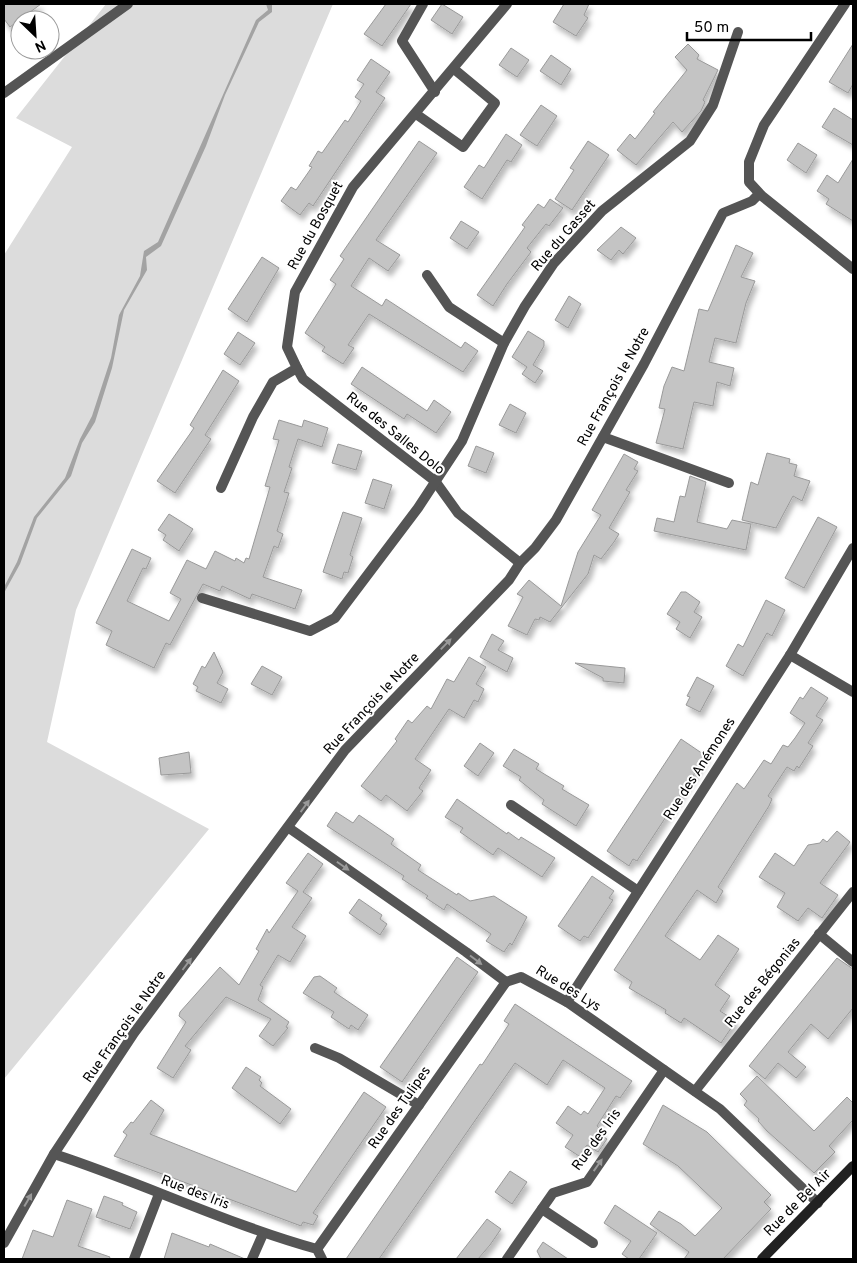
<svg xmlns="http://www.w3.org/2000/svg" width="857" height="1263" font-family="Overpass,sans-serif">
<defs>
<filter id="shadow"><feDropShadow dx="3" dy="5.5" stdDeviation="2.5" flood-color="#0004"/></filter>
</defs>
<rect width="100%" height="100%" fill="#fff"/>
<path fill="#dcdcdc" d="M106 4H333L76 610 47 742 209 829 4 1079V255L72 147 16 118Z"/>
<path fill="#a3a3a3" d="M266 4H272V12L259 22 225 95 206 146 161 246 146 257 147 270 124 310 112 368 95 422 82 443 71 476 37 518 20 564 4 593V587L17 562 34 517 65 478 80 439 92 416 111 358 119 315 140 276 144 251 158 242 256 20 268 10Z"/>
<g fill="#c4c4c4" stroke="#999" filter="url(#shadow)">
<path d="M4 4H41L10 27 4 19Z"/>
<path d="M386 4H411L382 46 364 34Z"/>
<path d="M442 4 463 17 452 34 431 20Z"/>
<path d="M564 4H589L584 15 588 18 576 36 553 22Z"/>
<path d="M688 44 699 55 697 59 718 70 703 100 705 102 701 111 682 132 673 122 636 165 617 150 630 134 635 139 655 113 653 112 687 70 675 57Z"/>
<path d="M853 44V84L848 93 829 82Z"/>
<path d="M511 48 529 60 517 77 499 65Z"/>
<path d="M551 55 571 69 561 85 540 71Z"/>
<path d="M371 59 390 72 376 92 385 98 313 206 309 203 300 215 281 201 291 187 296 190 312 167 309 166 318 151 322 153 345 120 348 122 361 101 355 97 364 84 357 80Z"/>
<path d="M541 105 557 116 537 146 520 135Z"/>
<path d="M834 108 853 120V145L822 127Z"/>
<path d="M506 134 522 145 511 162 507 160 482 199 464 187 479 165 484 168Z"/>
<path d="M419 141 437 153 376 240 400 255 388 271 369 258 351 286 382 306 386 299 461 348 465 342 478 351 463 372 369 314 348 345 354 348 343 364 322 351 325 347 305 333 336 284 330 280 344 259 340 256Z"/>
<path d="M588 141 609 155 572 210 555 199 574 170 570 168Z"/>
<path d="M798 143 817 155 806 173 787 160Z"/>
<path d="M853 159V221L826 204 829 199 817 191 827 175 838 183Z"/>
<path d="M550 199 563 208 549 226 546 224 527 248 531 252 507 284 493 306 477 295 525 227 522 225 538 204 544 208Z"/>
<path d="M461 221 479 232 467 249 450 238Z"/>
<path d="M621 227 636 238 623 254 619 250 611 260 597 250Z"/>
<path d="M736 245 753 253 741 277 755 281 746 303 736 343 715 338 709 362 734 368 730 386 717 382 713 406 694 402 683 449 656 443 665 409 659 408 664 386 672 367 684 371 699 309 708 311Z"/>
<path d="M262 257 279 268 247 322 228 309Z"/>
<path d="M569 296 581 304 568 328 555 320Z"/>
<path d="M528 331 544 341V346L533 365 543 371 535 383 522 374 527 367 512 357Z"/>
<path d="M238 332 255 343 240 365 224 354Z"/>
<path d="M362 367 427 411 434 400 451 412 436 433 407 414 404 419 351 384Z"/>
<path d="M223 370 239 381 205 435 211 439 175 493 157 481 194 428 190 425Z"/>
<path d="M510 404 526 413 516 433 499 425Z"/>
<path d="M279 420 302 427 304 420 328 428 322 447 298 439 289 467 292 468 284 492 289 493 277 531 283 534 278 548 274 546 263 577 302 590 295 609 252 594 250 599 222 586 220 591 203 584 170 645 166 643 154 668 106 645 112 631 96 623 132 549 151 558 146 569 143 568 127 601 169 621 181 599 170 593 187 560 206 569 215 551 235 561 236 558 244 563 246 558 249 559 270 487 265 486 279 440 273 439Z"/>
<path d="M338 444 362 451 356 470 332 463Z"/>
<path d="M476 446 494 453 486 473 468 466Z"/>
<path d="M767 453 790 459 789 463 797 465 794 476 810 481 802 501 793 496 776 528 742 520 751 482 758 485Z"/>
<path d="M624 454 638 462 634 469 638 471 626 490 630 492 609 528 619 534 614 542 601 559 594 555 588 574 550 622 540 617 539 620 535 619 527 635 508 626 523 597 517 594 529 580 561 606 578 552 601 515 592 510Z"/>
<path d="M690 476 706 482 697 522 727 529 732 520 751 524 746 550 654 531 657 518 674 522 680 496 685 497Z"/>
<path d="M373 479 392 485 384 509 365 503Z"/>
<path d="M343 512 362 518 350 555 353 557 348 573 344 572 342 579 323 572Z"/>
<path d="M169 514 193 529 179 551 163 540 166 535 158 530Z"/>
<path d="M818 517 837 527 804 588 785 578Z"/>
<path d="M681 592H686L700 602 694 612 702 617 690 638 676 629 680 622 667 614Z"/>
<path d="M766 600 785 610 772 636 767 633 743 676 726 666 738 644 743 647Z"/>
<path d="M492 634 504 641 498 650 513 658 507 672 480 657Z"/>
<path d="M214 652 223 672 217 683 228 689 221 703 196 691 198 687 193 684 202 666 205 668Z"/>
<path d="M469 657 486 667 476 684 484 689 478 702 474 700 464 718 449 709 415 759 431 770 419 788 423 791 407 811 386 795 381 801 361 786 397 741 395 739 408 720 412 723 427 706 431 709 447 679 454 682Z"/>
<path d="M575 663 625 668 624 683 603 681V678Z"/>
<path d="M262 666 282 677 272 695 251 684Z"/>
<path d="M697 677 714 686 700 712 686 705 690 697 687 696Z"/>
<path d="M811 687 828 698 816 716 823 720 808 743 813 746 799 768 797 766 794 771 787 767 768 796 772 799 769 806 718 887 723 891 716 903 697 890 665 936 700 960 718 935 739 949 715 985 730 996 720 1011 736 1021 721 1043 684 1018 681 1023 665 1013 666 1010 629 988 632 982 614 970 737 783 744 789 764 760 771 764 783 745 788 747 795 738 805 723 790 713 800 697 803 699Z"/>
<path d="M681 739 706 756 637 861 633 859 629 866 607 851Z"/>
<path d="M480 743 494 753 478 776 464 766Z"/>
<path d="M514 749 539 764 536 769 564 786 562 789 589 805 576 826 542 804 544 800 519 780 521 777 503 766Z"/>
<path d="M189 752 191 773 161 775 159 758Z"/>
<path d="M457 799 507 834 508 832 519 840 521 837 555 858 542 877 498 848 493 855 460 832 463 828 445 817Z"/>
<path d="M336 812 353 823 359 815 381 830 394 839 391 844 421 865 418 870 457 895 458 893 470 901 494 896 527 917 512 945 510 943 504 952 486 941 491 934 447 904 444 910 426 898 428 896 402 879 404 876 327 826Z"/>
<path d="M837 831 850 842 820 883 838 895 822 918 808 908 798 921 777 907 785 893 759 877 775 853 794 866 808 845 820 843 823 839 827 842Z"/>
<path d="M308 853 323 864 303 892 312 898 292 927 306 936 290 962 278 955 260 985 263 987 258 1000 289 1022 286 1027 288 1028 273 1046 259 1036 271 1019 226 997 185 1046 191 1050 173 1078 157 1068 186 1022 179 1016 180 1012 220 967 239 985 259 951 256 949 267 929 269 933 298 891 286 883Z"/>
<path d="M592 876 614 891 609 898 613 900 588 938 584 936 580 941 558 926Z"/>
<path d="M359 899 382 915 380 919 387 924 380 935 349 913Z"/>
<path d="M457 957 478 972 402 1082 380 1067Z"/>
<path d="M837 958 853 969V1008L828 1039 811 1024 788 1052 806 1067 796 1078 778 1063 765 1079 749 1066Z"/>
<path d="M320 976 337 988 334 992 368 1015 358 1030 351 1025 349 1029 331 1017 334 1012 303 993 314 977Z"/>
<path d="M515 1004 632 1081 620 1098 616 1096 597 1126 603 1131 600 1135 607 1139 598 1152 587 1145 579 1156 565 1147 573 1135 556 1123 568 1106 581 1115 584 1111 588 1114 605 1088 563 1060 547 1085 515 1063 379 1259H346L480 1064 482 1065 509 1024 504 1021Z"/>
<path d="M246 1067 261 1077 259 1080 262 1083 260 1086 291 1109 280 1124 232 1088Z"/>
<path d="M757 1076 814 1131 847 1097 853 1103V1120L829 1146 835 1152 814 1173 767 1131 758 1121 759 1119 744 1105 747 1101 740 1094Z"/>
<path d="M364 1092 386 1107 313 1213 318 1216 313 1225 303 1222 301 1226 114 1156 127 1135 123 1132 131 1122 133 1123 151 1100 164 1110 150 1134 296 1192Z"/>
<path d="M663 1105 707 1132 771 1195 764 1202 771 1209 723 1259H684L689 1252 650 1224 659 1211 681 1224 695 1236 722 1208 678 1166 643 1144Z"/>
<path d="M510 1171 527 1182 512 1204 495 1192Z"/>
<path d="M104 1196 123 1203 122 1205 137 1212 130 1229 96 1217Z"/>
<path d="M67 1200 92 1209 78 1246 110 1257 109 1259H22L33 1230 53 1237Z"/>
<path d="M615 1205 657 1233 639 1259H629L622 1254 631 1241 604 1223Z"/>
<path d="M487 1219 501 1229 490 1245 478 1259H456Z"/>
<path d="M172 1233 209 1247 210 1244 245 1259H164Z"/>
<path d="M543 1242 568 1259H541L537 1251Z"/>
</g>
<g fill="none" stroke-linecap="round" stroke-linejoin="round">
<g stroke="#555" stroke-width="10">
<path d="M423 4 402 41 435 92"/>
<path d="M845 4 764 125 749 162V182L762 196 853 269"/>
<path d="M416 114 463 147 495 103 454 69"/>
<path d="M427 275 449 307 504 343"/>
<path d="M297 368 303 379 435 481 458 513 520 563"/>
<path d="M603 437 729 483"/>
<path d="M221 488 253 417 273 382 297 368 287 347 295 292 353 187 507 4"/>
<path d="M202 598 310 631 335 618 418 508 462 441 504 343 525 306 554 263 602 211 690 141 713 105 738 32"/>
<path d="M790 655 853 692"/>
<path d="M511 805 638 891"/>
<path d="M289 828 466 952 506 982"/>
<path d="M819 934 853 962"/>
<path d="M506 982 521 977 567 1002 720 1109 818 1203"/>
<path d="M567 1002 790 655 853 548"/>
<path d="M315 1048 339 1058 419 1105"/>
<path d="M695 1091 853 892"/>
<path d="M54 1154C143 1183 227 1224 317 1249L322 1259"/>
<path d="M542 1209 593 1243"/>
<path d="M4 1243 54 1154 134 1033 345 750 509 580 520 563 535 548 556 520 644 364 723 213 752 201 759 194"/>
<path d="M317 1249 506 982"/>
<path d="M134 1259 159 1194"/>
<path d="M252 1259 263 1234"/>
<path d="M507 1259 553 1193 587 1182 664 1070"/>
</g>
<path stroke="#555" stroke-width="10" d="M4 93 128 4"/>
<path stroke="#222" stroke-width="10" d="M762 1259 853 1166"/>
</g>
<defs><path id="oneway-solid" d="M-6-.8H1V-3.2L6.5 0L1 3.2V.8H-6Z" transform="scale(1.25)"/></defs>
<g fill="#999">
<use href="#oneway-solid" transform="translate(446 644) rotate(-46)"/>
<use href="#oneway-solid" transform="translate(305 806) rotate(-54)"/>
<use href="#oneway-solid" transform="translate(343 866) rotate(35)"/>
<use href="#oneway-solid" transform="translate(476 960) rotate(37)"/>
<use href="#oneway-solid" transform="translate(187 964) rotate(-53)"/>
<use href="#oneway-solid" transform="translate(598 1165) rotate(-55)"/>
<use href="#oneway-solid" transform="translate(28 1200) rotate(-60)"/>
</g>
<g text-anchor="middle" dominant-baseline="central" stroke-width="4" stroke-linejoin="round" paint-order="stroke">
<g font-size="14" fill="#000" stroke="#fff">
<text transform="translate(316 226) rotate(-61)">Rue du Bosquet</text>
<text transform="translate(564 236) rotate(-49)">Rue du Gasset</text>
<text transform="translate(614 387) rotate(-61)">Rue François le Notre</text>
<text transform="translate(395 434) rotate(39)">Rue des Salles Dolo</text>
<text transform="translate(372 704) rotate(-47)">Rue François le Notre</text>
<text transform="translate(700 769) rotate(-57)">Rue des Anémones</text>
<text transform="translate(763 983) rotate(-51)">Rue des Bégonias</text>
<text transform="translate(568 989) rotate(32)">Rue des Lys</text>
<text transform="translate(125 1027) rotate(-55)">Rue François le Notre</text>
<text transform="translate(400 1108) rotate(-55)">Rue des Tulipes</text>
<text transform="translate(597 1140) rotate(-54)">Rue des Iris</text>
<text transform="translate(195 1193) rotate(21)">Rue des Iris</text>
<text transform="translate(798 1203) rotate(-45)">Rue de Bel Air</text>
</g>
</g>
<rect width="857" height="1263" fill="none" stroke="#000000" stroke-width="10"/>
<g transform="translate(35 35) rotate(155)"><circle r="24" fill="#ffffff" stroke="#999999"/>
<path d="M0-4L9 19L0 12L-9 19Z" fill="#000000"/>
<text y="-8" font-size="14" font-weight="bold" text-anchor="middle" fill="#000000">N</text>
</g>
<path d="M687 32v8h124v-8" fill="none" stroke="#000000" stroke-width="2.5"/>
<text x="694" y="32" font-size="15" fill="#000000" stroke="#ffffff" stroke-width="4" paint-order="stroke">50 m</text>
</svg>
